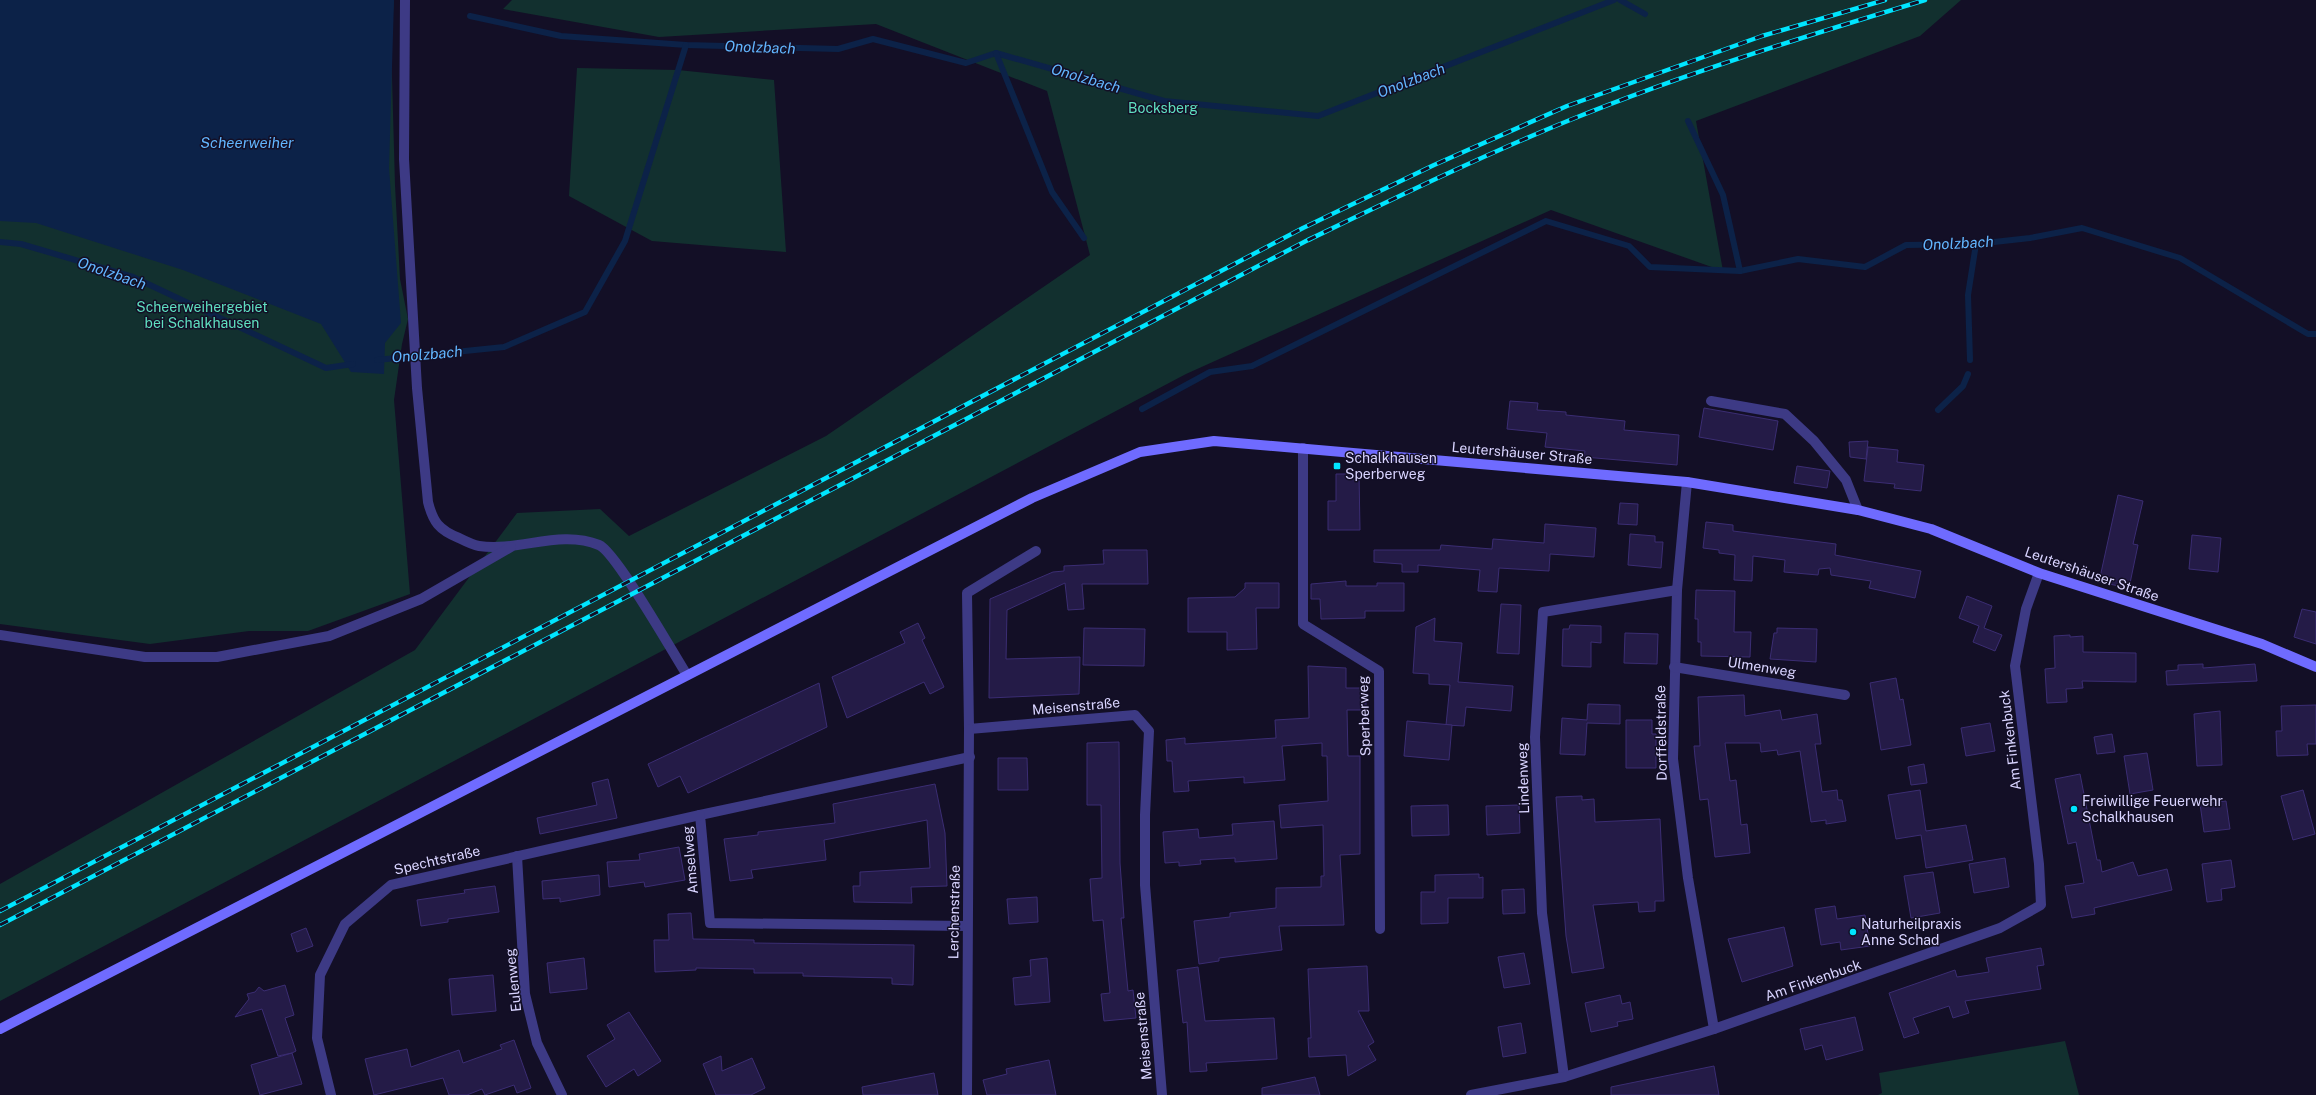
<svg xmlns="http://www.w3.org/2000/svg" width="2316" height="1095" font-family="'Public Sans',sans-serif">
<rect width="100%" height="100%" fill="#130f26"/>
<g fill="#12302f">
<path d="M0 0H394L391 41 395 185 400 279 408 319 402 344 394 400 410 594 308 631H249L150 644 0 624Z"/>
<path d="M512 0H1961L1920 36 1696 121 1723 271 1551 210 1186 374 0 1001V884L415 650 517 513 600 509 629 536 826 436 1090 255 1047 91 876 24 659 37 503 9Z"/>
<path d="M577 68 678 70 774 80 786 252 652 241 569 196Z"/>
<path d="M2065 1041 2079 1095H1878L1882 1093 1879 1073Z"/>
</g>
<path fill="#0c2248" d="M0 0H394L389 168 401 323 385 343 384 374 351 372 321 324 183 270 36 223 0 221Z"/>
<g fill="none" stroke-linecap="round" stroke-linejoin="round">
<g stroke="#0c2248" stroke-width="6">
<path d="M1620 0 1645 14"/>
<path d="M470 16 561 36 686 45 838 49 873 39 966 63 996 53 1164 101 1318 116 1614 0"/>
<path d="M996 53 1052 192 1084 238"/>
<path d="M1688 121 1723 195 1740 271 1798 259 1865 267 1906 245 1976 244 2030 238 2082 228 2180 258 2308 334H2316"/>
<path d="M0 242 21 244 133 277 326 368 353 364"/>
<path d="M377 360 504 347 585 312 625 241 686 45"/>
<path d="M1970 360 1968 295 1976 244"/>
<path d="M1142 409 1210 372 1252 366 1546 221 1629 246 1650 267 1740 271"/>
<path d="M1938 410 1963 386 1968 374"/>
</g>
</g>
<g fill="#241b47" stroke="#3b2d73">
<path d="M1510 401 1538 403 1537 410 1566 412V415L1625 421 1624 430 1679 435 1677 465 1584 457 1585 451 1545 447 1547 433 1507 429Z"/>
<path d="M1704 408 1778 421 1773 450 1699 437Z"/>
<path d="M1868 441 1866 459 1850 457 1849 442Z"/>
<path d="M1868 447 1898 450 1897 462 1924 465 1921 491 1894 488 1895 484 1864 481Z"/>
<path d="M1797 466 1830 471 1827 488 1794 483Z"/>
<path d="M1336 474H1359L1360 530H1328V501H1336Z"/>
<path d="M2118 495 2143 501 2133 544 2138 545 2129 588 2099 582Z"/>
<path d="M1620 503 1638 504 1637 525 1618 524Z"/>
<path d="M1706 522 1733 525V531L1836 544 1835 555 1921 571 1915 598 1869 588 1871 581 1831 575 1830 568 1819 569 1818 575 1784 572 1785 560 1753 556 1752 581 1734 580 1735 555 1719 553V550L1703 548Z"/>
<path d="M1545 524 1596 528 1594 557 1550 554 1549 571 1499 568 1497 592 1478 591 1480 570 1418 565V572H1402V564L1374 562V550H1440L1441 545 1492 549 1493 539 1544 543Z"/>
<path d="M1630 534 1655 536V542H1663L1661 568 1628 565Z"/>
<path d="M2192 535 2221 538 2218 572 2189 569Z"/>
<path d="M1103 550H1147L1148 584H1082L1084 609 1068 610 1065 583 1007 610 1006 659 1080 657 1079 694 989 698 990 599 1053 572 1064 571V566L1104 564Z"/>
<path d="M1346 581V586H1377V583H1404V611H1365V618L1321 619 1320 599H1311V584Z"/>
<path d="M1245 583H1279V608H1256L1257 649 1227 650V632H1188V598L1235 597 1245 588Z"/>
<path d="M1696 590 1735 591 1734 632H1751L1750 657 1701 656V642H1698V619H1695Z"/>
<path d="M1967 596 1992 606 1984 628 2002 635 1995 651 1973 642 1979 626 1959 618Z"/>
<path d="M1501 604 1521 605 1519 654 1497 653Z"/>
<path d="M2302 609 2316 612V644L2294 637Z"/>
<path d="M1435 618 1434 641 1462 643 1458 682 1513 686 1511 711 1466 707 1464 726 1446 725 1450 685 1429 684V674L1413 673 1416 627Z"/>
<path d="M918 623 925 638 922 640 944 687 930 694 924 682 847 718 832 677 905 643 900 632Z"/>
<path d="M1570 625 1601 626V643L1591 642V667L1562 666 1563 629H1569Z"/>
<path d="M1084 628 1145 629 1144 666 1083 665Z"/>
<path d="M1777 628 1817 629 1816 662 1770 659 1774 633H1777Z"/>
<path d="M1625 633 1658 634 1657 664 1624 663Z"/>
<path d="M2070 635V637L2083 636V652L2136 653V682L2082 681 2083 688 2066 689 2067 702 2047 703 2045 669 2055 668 2054 636Z"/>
<path d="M2203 664V668L2255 664 2257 681 2167 685 2166 671 2178 670V665Z"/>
<path d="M1308 666 1346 668V688H1366V710H1347L1348 756H1360V854L1340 855 1344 925 1279 926 1282 950 1219 958V961L1199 964 1194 921 1230 917V913L1276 908V888L1321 887V876H1324L1323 825 1281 828 1279 805 1328 801 1327 756H1322V743L1282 746 1285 780 1244 783V777L1188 781 1189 791 1174 792 1172 761H1167L1166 740 1185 738V744L1276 738 1275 720 1309 718Z"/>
<path d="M1896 678 1900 700 1903 699 1911 745 1881 750 1870 683Z"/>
<path d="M819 683 827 727 688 793 680 776 658 787 648 764Z"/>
<path d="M1744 695 1745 716 1780 710 1782 720 1817 714 1821 744H1815L1822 792 1837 790 1838 800H1842L1846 821 1826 824V820L1811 822 1800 751 1778 755 1777 750 1761 752 1760 743H1725L1730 781 1736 780 1741 825 1747 824 1750 853 1715 857 1708 799 1700 800 1695 757 1694 746H1700L1698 697Z"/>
<path d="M1588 704 1620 705V724L1587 723 1585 755 1560 754 1562 718 1587 720Z"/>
<path d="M2316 705V744H2307L2308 755 2277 756 2276 731H2282L2281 706Z"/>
<path d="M2220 711 2222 765 2197 766 2194 714Z"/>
<path d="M1626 720H1652V734H1656V768H1626Z"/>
<path d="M1407 721 1452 725 1449 760 1404 756Z"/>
<path d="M1990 723 1995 751 1966 756 1961 728Z"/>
<path d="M2112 734 2115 752 2097 754 2094 737Z"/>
<path d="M1119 742 1120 863 1124 918H1121L1128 991 1133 990 1136 1018 1104 1021 1101 994 1110 993 1103 920 1093 921 1090 879 1102 878 1101 805H1087V743Z"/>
<path d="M2147 753 2153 790 2130 794 2124 756Z"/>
<path d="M998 758H1027L1028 790H998Z"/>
<path d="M1924 764 1927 783 1911 785 1908 767Z"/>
<path d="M2080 774 2097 860H2100L2102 872 2133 862 2138 876 2167 869 2172 890 2094 908 2095 914 2072 918 2065 886 2084 883 2076 842 2068 844 2055 779Z"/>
<path d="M608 779 617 818 540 834 537 818 597 805 592 783Z"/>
<path d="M935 784 945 833 947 886 911 887 912 903 854 902 853 886H860V872L930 868 927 820 824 840 826 860 751 870 753 878 730 881 724 839 758 835V832L835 823 833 804Z"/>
<path d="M1920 790 1926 831 1966 825 1973 860 1926 868 1921 835 1896 839 1888 795Z"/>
<path d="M2303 790 2315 834 2293 840 2281 796Z"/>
<path d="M1582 796V800L1594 799 1595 822 1660 819 1664 901H1655V911L1639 912 1638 902 1593 905 1604 968 1572 973 1566 936 1556 797Z"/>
<path d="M2226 801 2230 829 2204 832 2200 804Z"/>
<path d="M1448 805 1449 835 1412 836 1411 806Z"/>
<path d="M1519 805 1520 833 1487 835 1486 806Z"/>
<path d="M1274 821 1277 859 1235 862V858L1217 859 1200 860 1201 864 1179 866V862L1165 863 1163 832 1198 829 1199 838 1233 835 1232 824Z"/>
<path d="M679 847 685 880 645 887 644 882 609 887 607 862 640 860 639 854Z"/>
<path d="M2005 858 2009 887 1974 893 1969 864Z"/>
<path d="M2231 860 2235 887 2221 889 2222 900 2207 902 2202 864Z"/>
<path d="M1933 872 1940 913 1911 918 1904 876Z"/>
<path d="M1479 874V878L1483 877V898H1448V923L1421 924V892H1435V875Z"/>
<path d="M599 875 600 895 560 902V898L543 899 542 881Z"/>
<path d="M495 886 499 912 448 919V922L421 926 417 900 465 893 464 890Z"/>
<path d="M1524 889 1525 913 1503 914 1502 890Z"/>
<path d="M1037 897 1038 922 1009 924 1007 899Z"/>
<path d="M1835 906 1837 919 1865 915 1870 946 1841 950 1840 942 1821 945 1815 909Z"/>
<path d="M691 913 693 939 754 940V943L914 945 913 985 892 984V978L803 976V973H754V969L696 968V970L655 972 654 940H669L668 914Z"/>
<path d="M1784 927 1793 966 1742 982 1728 939Z"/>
<path d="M306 928 313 946 297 952 291 934Z"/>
<path d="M2041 948 2044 965 2037 966 2041 989 1965 1001 1969 1013 1953 1018 1949 1006 1913 1018 1919 1033 1904 1038 1889 993 1955 970 1957 977 1989 972 1986 958Z"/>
<path d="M1524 953 1530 984 1504 988 1498 957Z"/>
<path d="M584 958 587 989 550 993 547 963Z"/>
<path d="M1047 958 1050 1002 1015 1005 1013 978 1031 976 1030 960Z"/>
<path d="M1367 966 1369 1011H1358L1374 1042 1368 1046 1376 1060 1348 1076 1346 1055 1309 1057 1308 1038H1311L1308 969Z"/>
<path d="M1198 967 1205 1021 1274 1018 1277 1059 1206 1063 1207 1071 1190 1072 1187 1022 1183 1023 1177 970Z"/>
<path d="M493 975 496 1011 452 1015 449 979Z"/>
<path d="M285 985 294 1015 285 1018 296 1051 292 1053 302 1084 260 1095 251 1065 292 1053 278 1056 262 1009 235 1017 249 999 247 994 255 992 259 987 264 991Z"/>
<path d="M1620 995 1622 1004 1630 1002 1633 1019 1617 1022 1618 1026 1591 1032 1585 1003Z"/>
<path d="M629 1012 661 1061 638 1076 634 1069 606 1087 587 1056 615 1039 607 1025Z"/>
<path d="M1855 1017 1863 1050 1826 1060 1822 1045 1805 1050 1800 1029Z"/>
<path d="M1521 1023 1526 1053 1503 1057 1498 1027Z"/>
<path d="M514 1040 531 1088 517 1093 514 1085 485 1095 482 1089 467 1095H449L443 1078 374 1095 365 1059 407 1049 411 1067 459 1050 463 1063 502 1049 500 1045Z"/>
<path d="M721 1056 722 1071 752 1058 765 1088 751 1095H716L703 1064Z"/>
<path d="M1049 1060 1056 1095H987L983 1080 1007 1074 1006 1069Z"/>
<path d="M1714 1066 1719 1095H1611V1087Z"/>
<path d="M934 1073 938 1095H863L862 1087Z"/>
<path d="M1315 1077 1320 1095H1262V1088Z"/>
</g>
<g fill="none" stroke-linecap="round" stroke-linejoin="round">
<g stroke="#3d3a85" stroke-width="10">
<path d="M405 0 404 159 417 388 428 502C433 522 439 530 459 538 465 541 473 545 479 546 519 552 560 529 599 545 616 552 673 653 687 675"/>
<path d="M1711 401 1785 414 1814 441 1846 480 1858 510"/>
<path d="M1303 448V624L1379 671 1380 929"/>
<path d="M1687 482 1677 590 1673 759 1688 878 1714 1029"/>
<path d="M1036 551 967 593 969 729 1135 715 1149 731 1145 815V885L1162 1095"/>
<path d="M0 635 145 657H217L329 636 421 599 511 547"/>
<path d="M1674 667 1845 695"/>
<path d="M517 856 525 994 537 1043 562 1095"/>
<path d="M967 926 710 923 700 815 970 757"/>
<path d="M1564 1077 1542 913 1535 737 1543 612 1677 590"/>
<path d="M331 1095 317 1038 320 975 345 924 391 885 700 815"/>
<path d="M967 1095 969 729"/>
<path d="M1471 1095 1564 1077 1714 1029 2000 928 2041 905 2039 864 2015 666 2026 609 2039 573"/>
</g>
<path stroke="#6f6bff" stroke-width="10" d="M0 1029 1032 498 1140 452 1214 441 1687 482 1858 510 1931 529 2039 573 2262 644 2316 667"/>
<defs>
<g id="rail">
<path d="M0 911 1303 228 1434 165 1567 106 1762 36 1885 0"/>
<path d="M0 925 1306 241C1393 199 1481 156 1570 120 1686 73 1806 36 1925 0"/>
</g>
</defs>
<use href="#rail" stroke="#00e5ff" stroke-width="4.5"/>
<use href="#rail" stroke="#130f26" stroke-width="3" stroke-dasharray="9" stroke-linecap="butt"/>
</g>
<g fill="#00e5ff" stroke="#130f26" stroke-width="1.5">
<rect x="1333" y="462" width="8" height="8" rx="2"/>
<circle cx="2074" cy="809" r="4"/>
<circle cx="1853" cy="932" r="4"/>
</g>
<g text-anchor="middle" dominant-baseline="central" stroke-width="3" stroke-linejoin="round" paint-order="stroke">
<g font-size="14" fill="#5fe0c0" stroke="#130f26">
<text x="1163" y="108">Bocksberg</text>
<text x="202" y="307">Scheerweihergebiet<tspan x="202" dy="16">bei Schalkhausen</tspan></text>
</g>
<g font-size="14" fill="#d9d4ff" stroke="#130f26">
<text transform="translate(1522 453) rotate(5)">Leutershäuser Straße</text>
<text transform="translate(2092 574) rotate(19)">Leutershäuser Straße</text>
<text transform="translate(1762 667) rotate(9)">Ulmenweg</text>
<text transform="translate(1076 706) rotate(-5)">Meisenstraße</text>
<text transform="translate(1364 716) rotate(-92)">Sperberweg</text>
<text transform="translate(1661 733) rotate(-91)">Dorffeldstraße</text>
<text transform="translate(2010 740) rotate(-97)">Am Finkenbuck</text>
<text transform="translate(1523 778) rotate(-92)">Lindenweg</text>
<text transform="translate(437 860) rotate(-13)">Spechtstraße</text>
<text transform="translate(690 860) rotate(-95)">Amselweg</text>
<text transform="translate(954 912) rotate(-89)">Lerchenstraße</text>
<text transform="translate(513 980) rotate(-96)">Eulenweg</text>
<text transform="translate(1813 980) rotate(-19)">Am Finkenbuck</text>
<text transform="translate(1143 1036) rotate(-95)">Meisenstraße</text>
</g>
<g font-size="14" fill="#d9d4ff" stroke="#130f26" text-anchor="start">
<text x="1345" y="458">Schalkhausen<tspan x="1345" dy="16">Sperberweg</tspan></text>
<text x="2082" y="801">Freiwillige Feuerwehr<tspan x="2082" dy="16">Schalkhausen</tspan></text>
<text x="1861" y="924">Naturheilpraxis<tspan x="1861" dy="16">Anne Schad</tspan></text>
</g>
<g font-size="15" font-style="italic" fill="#62b6ff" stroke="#130f26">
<text transform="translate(760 47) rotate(2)">Onolzbach</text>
<text transform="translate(1086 78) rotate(16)">Onolzbach</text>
<text transform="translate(1411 80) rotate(-21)">Onolzbach</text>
<text x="247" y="142">Scheerweiher</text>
<text transform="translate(1958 243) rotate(-3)">Onolzbach</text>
<text transform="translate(112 273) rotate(19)">Onolzbach</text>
<text transform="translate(427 354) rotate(-5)">Onolzbach</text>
</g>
</g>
</svg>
